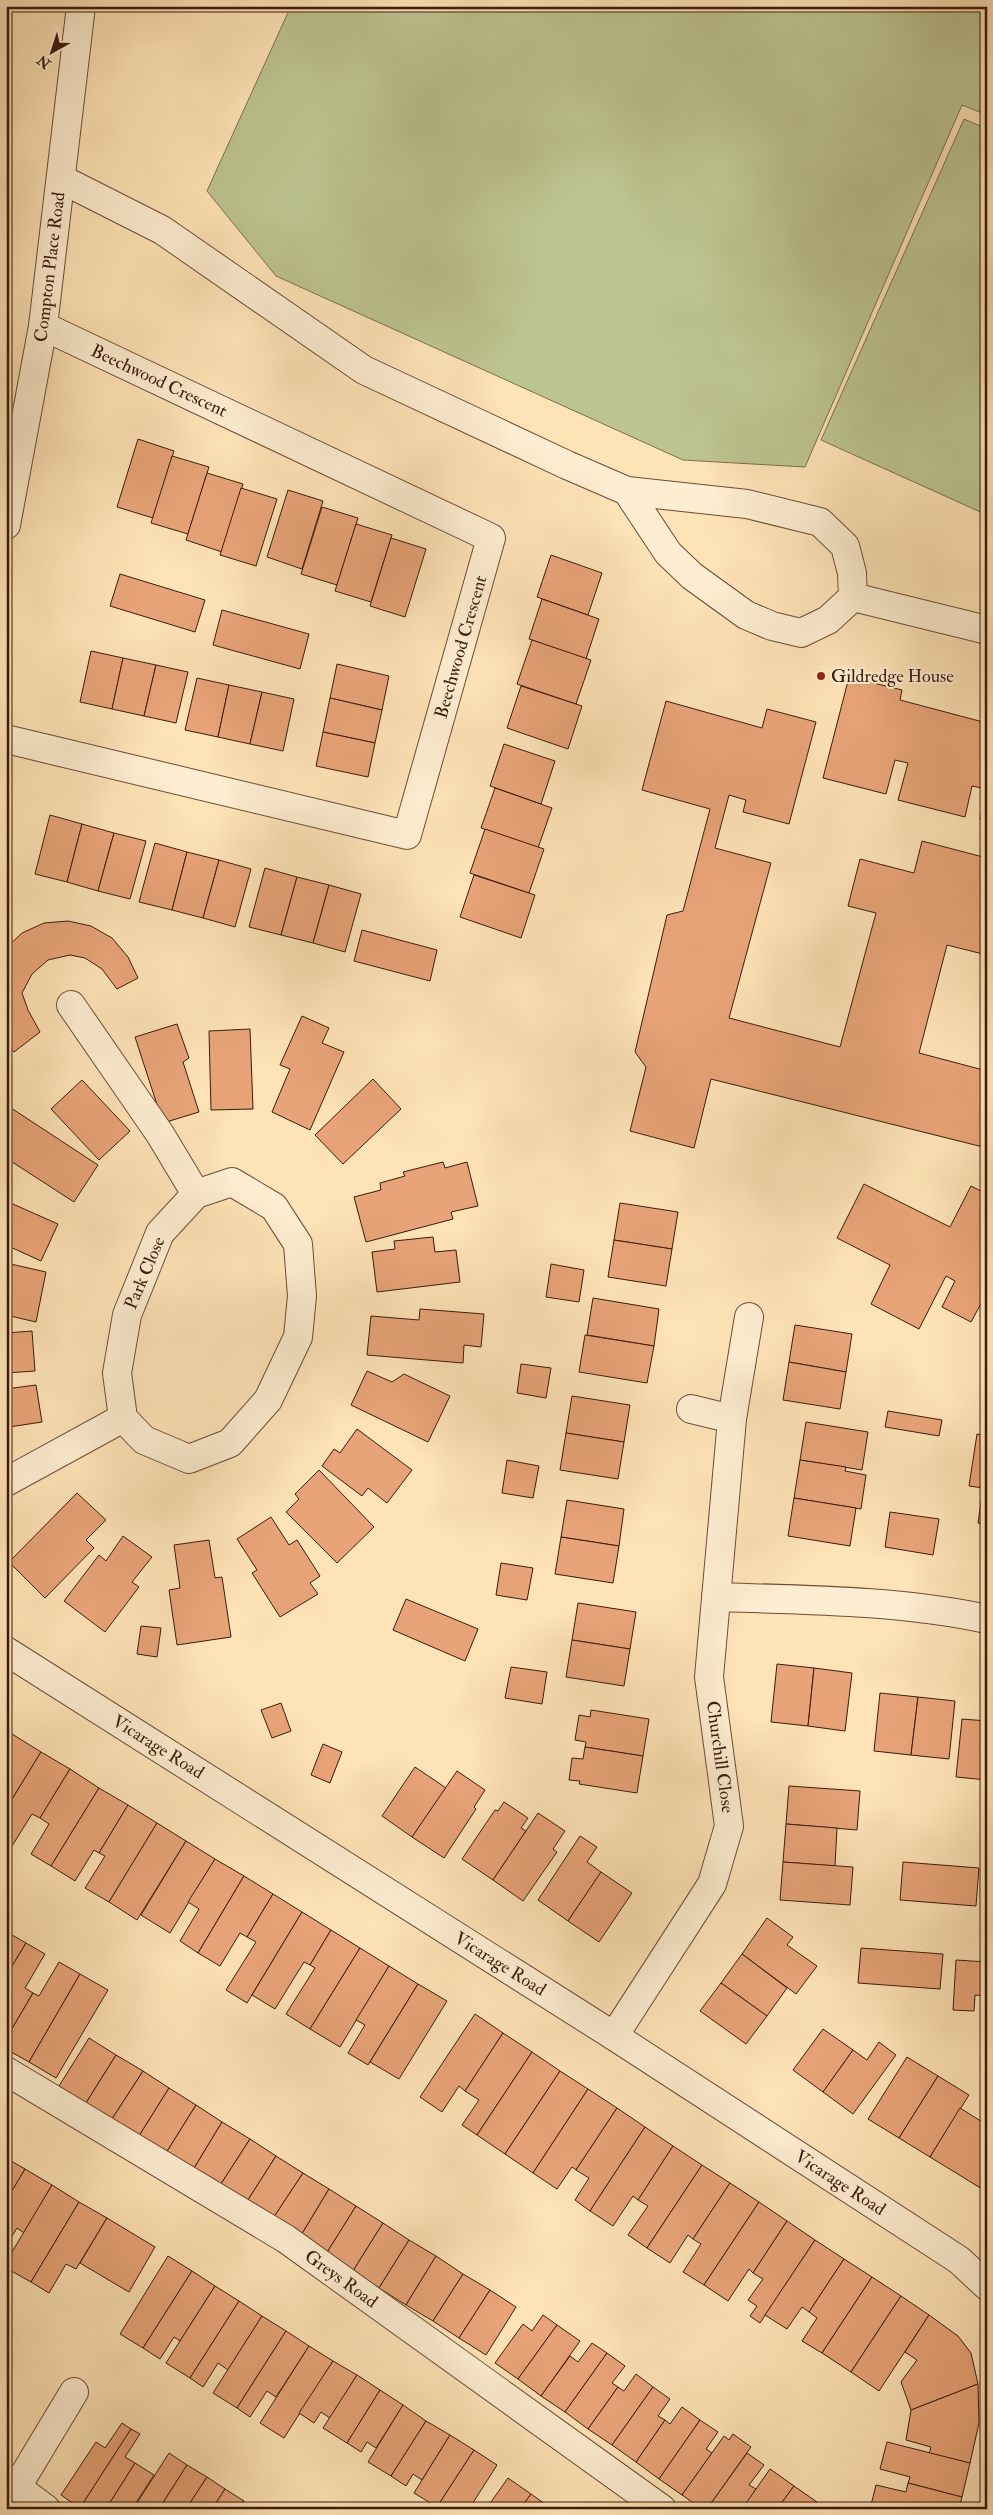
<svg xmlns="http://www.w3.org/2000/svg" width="993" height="2515" font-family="'IM FELL Double Pica',serif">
<rect width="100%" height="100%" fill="#fee3b6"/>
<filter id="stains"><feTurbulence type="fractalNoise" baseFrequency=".004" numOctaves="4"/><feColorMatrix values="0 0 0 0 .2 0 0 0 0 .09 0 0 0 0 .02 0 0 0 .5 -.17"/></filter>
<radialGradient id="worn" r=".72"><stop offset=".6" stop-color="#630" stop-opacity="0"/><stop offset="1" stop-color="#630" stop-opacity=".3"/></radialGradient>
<g fill="#bcc491" stroke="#7c6f4f">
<path d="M291 6H987V115L962 105 805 467 683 460 276 276 207 191Z"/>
<path d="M964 119 987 129V515L821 440Z"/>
</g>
<g fill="#e8a478" stroke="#3c1a0d">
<path d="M138 439 174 451 153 518 117 507Z"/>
<path d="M172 456 209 467 188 534 151 523Z"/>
<path d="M207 473 243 484 222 552 186 540Z"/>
<path d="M241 488 277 499 256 566 220 555Z"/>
<path d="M288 490 323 501 302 569 267 557Z"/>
<path d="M322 507 358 518 337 585 301 574Z"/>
<path d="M356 524 392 535 371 602 335 591Z"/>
<path d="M391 538 426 549 405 617 370 606Z"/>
<path d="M551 555 602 573 588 615 537 597Z"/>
<path d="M120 574 205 600 195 632 110 606Z"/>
<path d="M542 599 599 619 586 659 529 639Z"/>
<path d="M222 610 309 634 300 669 213 645Z"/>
<path d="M532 640 591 660 576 704 517 684Z"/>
<path d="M91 651 123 658 112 709 80 702Z"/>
<path d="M123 658 156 665 144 716 112 709Z"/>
<path d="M337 664 389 676 382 710 330 698Z"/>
<path d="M156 665 188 672 176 723 144 716Z"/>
<path d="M849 677 902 690 900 700 987 723V821L980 819 987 789 972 786 965 817 898 800 908 763 895 760 886 794 823 778Z"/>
<path d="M197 678 229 685 218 737 185 730Z"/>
<path d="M229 685 262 692 250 744 218 737Z"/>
<path d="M521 686 582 706 568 749 507 728Z"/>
<path d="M262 692 294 699 283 751 250 744Z"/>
<path d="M330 698 382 710 375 743 323 732Z"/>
<path d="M666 701 762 728 767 709 816 722 789 824 743 812 746 800 729 795 715 848 771 863 729 1018 840 1047 876 913 848 906 860 859 914 873 922 841 987 858V955L947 945 919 1053 987 1071V1148L711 1079 694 1148 630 1131 646 1067 635 1052 667 915 683 911 710 809 642 790Z"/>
<path d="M323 732 375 743 368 777 316 766Z"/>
<path d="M504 744 555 761 541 804 490 786Z"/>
<path d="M495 788 552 808 538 848 481 828Z"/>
<path d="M50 815 82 824 67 882 35 874Z"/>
<path d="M82 824 114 833 98 891 67 882Z"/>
<path d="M485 829 544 849 529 893 470 873Z"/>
<path d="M114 833 146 841 130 899 98 891Z"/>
<path d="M155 843 187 852 172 910 139 902Z"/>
<path d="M187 852 219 860 203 918 172 910Z"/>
<path d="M219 860 251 869 235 927 203 918Z"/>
<path d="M265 868 297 877 281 935 249 927Z"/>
<path d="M474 875 535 895 521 938 460 917Z"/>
<path d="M297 877 329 885 313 943 281 935Z"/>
<path d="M329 885 361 894 345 952 313 943Z"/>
<path d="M68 921 91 926 112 938 128 957 138 978 117 989 102 969 85 958 70 955 48 960 32 974 22 993 28 1010 40 1032 14 1052 6 1043V948L22 933 44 923Z"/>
<path d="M362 930 437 950 430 981 354 961Z"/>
<path d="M302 1016 329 1028 322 1043 344 1052 310 1130 272 1112 290 1069 280 1065Z"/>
<path d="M177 1024 189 1058 183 1062 199 1112 163 1123 135 1037Z"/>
<path d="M250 1029 253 1109 211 1110 209 1031Z"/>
<path d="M373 1079 401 1109 343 1164 315 1135Z"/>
<path d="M82 1080 130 1131 99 1160 51 1109Z"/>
<path d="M8 1106 98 1165 74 1202 6 1158V1109Z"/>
<path d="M443 1162 445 1168 467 1162 478 1206 451 1212 453 1219 366 1242 354 1197 381 1190 380 1183 405 1176 403 1172Z"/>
<path d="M864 1184 950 1227 971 1186 987 1194V1299L984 1298 971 1322 942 1307 955 1281 946 1276 919 1329 871 1304 890 1265 837 1238Z"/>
<path d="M6 1201 58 1224 41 1261 6 1245Z"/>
<path d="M620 1203 678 1212 672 1249 614 1240Z"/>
<path d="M433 1237 435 1252 456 1250 460 1282 377 1292 372 1252 395 1249 394 1241Z"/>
<path d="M614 1240 672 1249 666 1286 608 1277Z"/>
<path d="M6 1263 46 1272 36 1322 6 1315Z"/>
<path d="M551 1264 584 1270 579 1302 546 1297Z"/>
<path d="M593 1298 659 1309 654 1346 587 1335Z"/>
<path d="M420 1309 484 1314 481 1347 464 1345 463 1363 367 1355 371 1316 419 1320Z"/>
<path d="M795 1325 852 1334 846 1372 789 1362Z"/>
<path d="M32 1331 35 1371 6 1373V1333Z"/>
<path d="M585 1335 654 1346 647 1383 579 1372Z"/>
<path d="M789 1362 846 1372 840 1409 783 1400Z"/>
<path d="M521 1364 551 1368 546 1398 517 1393Z"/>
<path d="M367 1371 392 1382 404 1374 450 1396 428 1442 351 1405Z"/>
<path d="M36 1385 42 1422 9 1427 11 1439 6 1440V1389Z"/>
<path d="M572 1396 630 1405 624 1442 566 1433Z"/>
<path d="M888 1411 942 1420 939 1436 885 1427Z"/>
<path d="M806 1422 868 1432 862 1470 800 1460Z"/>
<path d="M357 1429 412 1470 387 1503 368 1488 362 1496 322 1466 334 1449 340 1453Z"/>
<path d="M566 1433 624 1442 618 1479 560 1470Z"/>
<path d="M977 1434 987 1436V1525L978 1523 983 1488 969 1486Z"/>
<path d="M507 1460 539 1466 533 1498 502 1493Z"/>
<path d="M800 1460 846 1467 845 1471 866 1475 861 1509 794 1498Z"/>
<path d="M319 1470 374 1527 337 1563 286 1512 299 1499 295 1494Z"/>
<path d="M77 1493 106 1520 86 1540 94 1548 45 1598 9 1562Z"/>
<path d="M794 1498 856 1508 850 1546 788 1536Z"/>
<path d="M567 1500 624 1509 619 1546 561 1537Z"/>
<path d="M890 1512 939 1519 933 1555 885 1547Z"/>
<path d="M271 1517 289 1545 297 1540 320 1576 310 1583 318 1594 280 1617 252 1573 257 1570 237 1539Z"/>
<path d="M123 1536 152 1557 132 1582 139 1587 105 1632 64 1601 99 1555 106 1561Z"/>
<path d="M561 1537 619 1546 613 1583 555 1574Z"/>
<path d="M209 1540 215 1578 222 1577 231 1637 177 1645 169 1590 180 1588 174 1545Z"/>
<path d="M501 1563 533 1568 527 1600 496 1595Z"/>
<path d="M406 1599 478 1629 465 1661 393 1630Z"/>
<path d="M578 1603 636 1612 630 1649 572 1640Z"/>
<path d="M141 1626 161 1628 157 1657 137 1654Z"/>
<path d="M572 1640 630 1649 624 1686 566 1677Z"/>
<path d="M777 1664 814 1668 808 1726 771 1722Z"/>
<path d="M511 1667 547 1672 542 1704 505 1698Z"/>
<path d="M814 1668 852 1673 845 1731 808 1726Z"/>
<path d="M880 1693 918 1697 911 1755 874 1751Z"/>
<path d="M918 1697 955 1701 949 1759 911 1755Z"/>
<path d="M281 1703 291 1731 272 1738 261 1710Z"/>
<path d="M591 1710 649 1719 643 1756 585 1747 586 1742 575 1740 579 1715 590 1717Z"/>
<path d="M962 1719 987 1721V1780L956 1777Z"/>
<path d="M12 1734 41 1752 6 1809V1743Z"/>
<path d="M323 1744 342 1752 330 1783 311 1775Z"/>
<path d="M585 1747 643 1756 637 1793 579 1784 580 1781 569 1780 572 1758 583 1759Z"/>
<path d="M41 1752 70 1769 40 1818 32 1814 12 1846 6 1843V1809Z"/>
<path d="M415 1767 446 1788 412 1837 382 1816Z"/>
<path d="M70 1769 99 1788 51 1866 31 1854 49 1824 40 1818Z"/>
<path d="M457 1771 485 1790 474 1807 476 1809 444 1858 412 1837Z"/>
<path d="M789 1786 860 1791 857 1830 786 1824Z"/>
<path d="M99 1788 128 1805 99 1853 94 1850 75 1881 51 1866Z"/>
<path d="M504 1802 528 1818 521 1828 526 1831 493 1880 462 1859 495 1810 498 1811Z"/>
<path d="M128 1805 157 1823 109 1902 85 1888 105 1856 99 1853Z"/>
<path d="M538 1813 565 1831 553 1849 557 1852 523 1901 493 1880Z"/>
<path d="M157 1823 186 1841 137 1920 109 1902Z"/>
<path d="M786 1824 837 1828 835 1866 783 1862Z"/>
<path d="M580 1836 597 1847 587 1862 601 1872 568 1921 538 1900Z"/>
<path d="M186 1841 215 1859 170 1933 141 1915Z"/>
<path d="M215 1859 244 1876 198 1953 180 1941 199 1909 188 1902Z"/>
<path d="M783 1862 853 1867 850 1905 780 1900Z"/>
<path d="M903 1862 979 1868 976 1906 900 1900Z"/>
<path d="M601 1872 632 1893 599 1942 568 1921Z"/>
<path d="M244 1876 273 1894 247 1937 240 1933 220 1966 198 1953Z"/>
<path d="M273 1894 302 1912 247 2003 226 1990 256 1942 247 1937Z"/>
<path d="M302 1912 331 1930 310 1965 304 1962 275 2009 252 1995Z"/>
<path d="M767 1918 793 1937 787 1945 817 1966 796 1994 742 1954Z"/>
<path d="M331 1930 360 1948 310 2029 286 2014 315 1968 310 1965Z"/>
<path d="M7 1932 26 1943 6 1976V1934Z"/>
<path d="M26 1943 45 1954 25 1988 33 1993 6 2039V1976Z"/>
<path d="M360 1948 389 1966 340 2047 310 2029Z"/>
<path d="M861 1948 943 1954 940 1989 858 1983Z"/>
<path d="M742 1954 787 1988 767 2016 721 1983Z"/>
<path d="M956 1960 987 1962V1996L975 1995 974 2011 953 2010Z"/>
<path d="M59 1962 80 1974 29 2062 6 2049V2039L33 1993 39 1996Z"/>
<path d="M389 1966 418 1984 368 2065 348 2053 365 2025 356 2020Z"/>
<path d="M80 1974 108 1990 56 2078 29 2062Z"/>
<path d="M721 1983 767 2016 746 2044 700 2011Z"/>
<path d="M418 1984 447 2001 399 2079 370 2062Z"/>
<path d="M475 2014 503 2033 465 2091 459 2086 442 2112 420 2097Z"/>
<path d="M823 2029 853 2050 823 2092 793 2070Z"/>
<path d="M503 2033 532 2052 477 2135 462 2125 479 2100 465 2091Z"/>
<path d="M89 2038 116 2055 86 2103 59 2086Z"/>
<path d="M879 2042 896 2055 853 2114 823 2092 853 2050 867 2060Z"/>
<path d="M532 2052 560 2071 505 2154 477 2135Z"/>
<path d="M116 2055 143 2071 112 2119 86 2103Z"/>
<path d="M907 2057 938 2076 899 2138 868 2119Z"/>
<path d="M143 2071 169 2088 139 2136 112 2119Z"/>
<path d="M560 2071 588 2089 533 2173 505 2154Z"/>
<path d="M938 2076 969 2095 930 2157 899 2138Z"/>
<path d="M169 2088 196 2105 166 2153 139 2136Z"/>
<path d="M588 2089 617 2108 576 2170 572 2167 557 2189 533 2173Z"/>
<path d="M196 2105 222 2122 193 2170 166 2153Z"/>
<path d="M617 2108 645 2127 590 2211 575 2200 589 2178 576 2170Z"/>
<path d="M960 2108 987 2125V2135L981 2143 987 2147V2192L930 2157Z"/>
<path d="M222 2122 250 2139 219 2187 193 2170Z"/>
<path d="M645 2127 673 2146 638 2200 633 2196 613 2226 590 2211Z"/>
<path d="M250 2139 276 2156 246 2203 219 2187Z"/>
<path d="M673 2146 702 2165 647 2248 628 2235 648 2206 638 2200Z"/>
<path d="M276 2156 303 2173 272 2220 246 2203Z"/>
<path d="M6 2158 25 2169 6 2201Z"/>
<path d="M702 2165 730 2183 693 2239 688 2235 670 2263 647 2248Z"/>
<path d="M25 2169 52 2185 24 2233 17 2228 6 2246V2201Z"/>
<path d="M303 2173 329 2189 300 2237 272 2220Z"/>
<path d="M730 2183 759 2202 704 2285 683 2272 701 2244 693 2239Z"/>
<path d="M52 2185 79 2202 31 2282 6 2268V2262Z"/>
<path d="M329 2189 356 2206 326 2254 300 2237Z"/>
<path d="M79 2202 107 2218 76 2269 66 2264 49 2293 31 2282Z"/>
<path d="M759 2202 787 2221 753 2273 749 2269 728 2301 704 2285Z"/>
<path d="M356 2206 383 2223 353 2271 326 2254Z"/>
<path d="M107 2218 155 2247 129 2292 80 2263Z"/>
<path d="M787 2221 815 2240 760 2323 750 2316 757 2306 748 2300 763 2279 753 2273Z"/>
<path d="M383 2223 409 2240 379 2288 353 2271Z"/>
<path d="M409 2240 436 2256 406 2305 379 2288Z"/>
<path d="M815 2240 844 2259 809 2312 802 2307 787 2329 765 2315Z"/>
<path d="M168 2256 192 2271 143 2348 120 2334Z"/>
<path d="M436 2256 463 2274 433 2321 406 2305Z"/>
<path d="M844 2259 872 2277 822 2353 802 2341 817 2318 809 2312Z"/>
<path d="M192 2271 215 2286 180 2341 174 2337 160 2359 143 2348Z"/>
<path d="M463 2274 490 2290 459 2338 433 2321Z"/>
<path d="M872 2277 901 2296 851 2372 822 2353Z"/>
<path d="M215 2286 239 2301 190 2378 166 2363Z"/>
<path d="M490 2290 516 2307 486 2355 459 2338Z"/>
<path d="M901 2296 929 2315 879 2391 851 2372Z"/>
<path d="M239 2301 262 2316 228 2370 218 2363 203 2387 190 2378Z"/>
<path d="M543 2315 557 2325 518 2379 495 2363 523 2324 532 2331Z"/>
<path d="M929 2315 958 2336 971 2353 978 2384 911 2410 901 2382 917 2360 905 2352Z"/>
<path d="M262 2316 286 2331 237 2408 213 2393Z"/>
<path d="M557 2325 580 2341 541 2396 518 2379Z"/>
<path d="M286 2331 309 2346 276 2397 267 2391 250 2417 237 2408Z"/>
<path d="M592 2343 607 2353 565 2412 541 2396 570 2356 578 2362Z"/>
<path d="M309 2346 333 2361 284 2438 260 2423Z"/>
<path d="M607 2353 625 2366 612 2383 618 2387 588 2429 565 2412Z"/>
<path d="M333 2361 357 2375 330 2418 321 2412 314 2423 299 2413Z"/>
<path d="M636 2374 653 2387 612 2445 588 2429 618 2387 624 2391Z"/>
<path d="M357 2375 380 2390 347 2443 323 2428Z"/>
<path d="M978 2384 979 2423 970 2463 929 2454 931 2447 906 2440 911 2410Z"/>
<path d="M653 2387 670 2399 658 2416 665 2420 636 2462 612 2445Z"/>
<path d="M380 2390 403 2405 376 2448 367 2442 361 2452 347 2443Z"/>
<path d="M403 2405 426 2421 391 2476 368 2462Z"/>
<path d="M682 2407 700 2420 659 2479 636 2462 665 2420 670 2424Z"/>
<path d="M700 2420 718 2432 706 2449 712 2453 682 2495 659 2479Z"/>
<path d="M426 2421 450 2435 422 2480 413 2474 406 2486 391 2476Z"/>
<path d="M122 2423 131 2429 80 2508 61 2495 96 2442 105 2448Z"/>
<path d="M131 2429 140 2434 125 2457 135 2463 106 2509 80 2508Z"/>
<path d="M733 2434 751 2447 707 2509H702L682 2495 724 2436 729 2440Z"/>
<path d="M450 2435 474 2450 437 2507 414 2493Z"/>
<path d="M887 2442 970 2463 962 2497 908 2483 910 2477 880 2469Z"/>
<path d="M474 2450 497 2465 469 2509H439L437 2507Z"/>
<path d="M169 2453 187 2465 159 2509H133Z"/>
<path d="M747 2453 764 2465 749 2485 756 2489 743 2509H707Z"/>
<path d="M135 2463 154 2475 132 2509H106Z"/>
<path d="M187 2465 207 2477 186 2509H159Z"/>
<path d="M770 2469 794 2486 777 2509H742Z"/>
<path d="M207 2477 225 2489 212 2509H186Z"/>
<path d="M508 2478 531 2494 520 2509H486Z"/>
<path d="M908 2483 962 2497 959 2509H870L876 2485 906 2492Z"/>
<path d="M794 2486 817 2502 812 2509H777Z"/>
<path d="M225 2489 244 2501 239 2509H212Z"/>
<path d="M531 2494 552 2509H520Z"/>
</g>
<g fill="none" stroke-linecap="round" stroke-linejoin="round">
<defs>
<g id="minor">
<path d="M61 179 162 230 364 370 567 465 627 491 747 504 820 522 845 546 852 573 853 597 828 620 801 633 772 626 746 615 692 576 668 553 627 491"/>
<path d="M6 525 43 326 81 6"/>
<path d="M853 597 987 630"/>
<path d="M6 739 407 835 491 538 43 326"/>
<path d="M71 1005 160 1134 196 1194"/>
<path d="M232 1182 274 1207 298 1244 302 1296 298 1337 268 1400 230 1443 189 1459 144 1440 123 1418 117 1373 127 1315 160 1233 196 1194Z"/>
<path d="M691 1409 732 1419"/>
<path d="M6 1482 123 1418"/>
<path d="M716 1597C806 1600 898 1600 987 1619"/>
<path d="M6 1651 614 2036 959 2260 987 2286"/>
<path d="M614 2036 712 1884 729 1826 709 1677 732 1419 749 1317"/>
<path d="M6 2071 286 2239 662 2509"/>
<path d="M6 2479 46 2509"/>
<path d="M18 2485 74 2392"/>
</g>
</defs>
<use href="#minor" stroke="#6c4c37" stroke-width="30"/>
<use href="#minor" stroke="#feedd0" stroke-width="28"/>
</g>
<circle fill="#8f2418" stroke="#feedd0" stroke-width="2" cx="821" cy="676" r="5"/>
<g text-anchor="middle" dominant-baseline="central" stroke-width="4" stroke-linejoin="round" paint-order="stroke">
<g font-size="18" fill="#3c1a0d" stroke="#feedd0">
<text transform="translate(50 267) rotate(-83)">Compton Place Road</text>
<text transform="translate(159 381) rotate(25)">Beechwood Crescent</text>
<text transform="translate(461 647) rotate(-74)">Beechwood Crescent</text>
<text transform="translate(145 1273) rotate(-67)">Park Close</text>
<text transform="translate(158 1747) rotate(32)">Vicarage Road</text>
<text transform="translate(720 1757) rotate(82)">Churchill Close</text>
<text transform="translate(500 1964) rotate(32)">Vicarage Road</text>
<text transform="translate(840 2183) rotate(33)">Vicarage Road</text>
<text transform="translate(341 2279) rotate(36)">Greys Road</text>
</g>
<g font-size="18" fill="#3c1a0d" stroke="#feedd0" text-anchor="start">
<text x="831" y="676">Gildredge House</text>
</g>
</g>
<rect width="993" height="2515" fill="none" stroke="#fee3b6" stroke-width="25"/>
<rect x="8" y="8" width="978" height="2500" fill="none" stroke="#3c1a0d" stroke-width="2.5"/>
<rect x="12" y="12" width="968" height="2490" fill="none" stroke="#3c1a0d"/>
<g transform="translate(52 52) rotate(219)" stroke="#feedd0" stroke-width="4" paint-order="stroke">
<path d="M0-4L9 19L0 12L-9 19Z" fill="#3c1a0d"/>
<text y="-8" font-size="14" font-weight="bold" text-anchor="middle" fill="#3c1a0d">N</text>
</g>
<rect width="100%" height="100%" filter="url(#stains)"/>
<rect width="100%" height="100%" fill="url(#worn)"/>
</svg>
